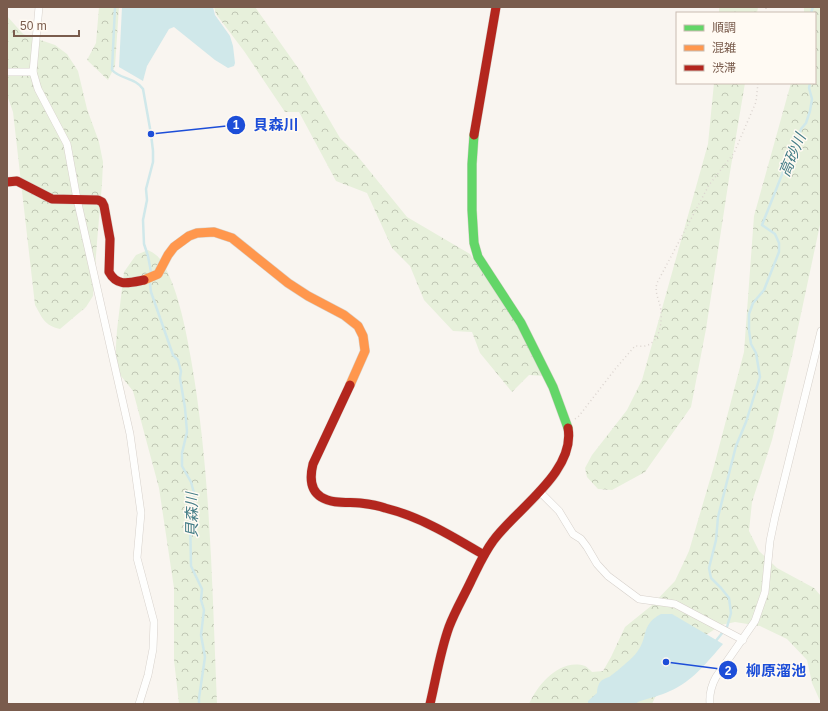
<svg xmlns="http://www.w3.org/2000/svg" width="828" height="711" font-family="Arial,'Noto Sans JP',sans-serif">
<defs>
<pattern id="forest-crowns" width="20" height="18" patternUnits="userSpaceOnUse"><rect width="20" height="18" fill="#e7f0db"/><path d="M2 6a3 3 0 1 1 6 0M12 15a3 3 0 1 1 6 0" fill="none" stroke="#c0c6b4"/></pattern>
</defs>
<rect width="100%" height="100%" fill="#f9f5f0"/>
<g fill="url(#forest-crowns)">
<path d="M99 7H119L115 66 108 80 87 60 96 43Z"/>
<path d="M214 7H255L303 75 340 138 355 153 407 217 470 254 493 287 521 332 544 376 529 375 512 392 480 353 472 332 453 331 424 300 410 266 392 248 367 193 336 181 299 112H285L244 51 216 14Z"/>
<path d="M719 7H758L757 13H719Z"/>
<path d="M804 7H821V220L792 356 772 440 752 502 749 531 759 551 777 568 814 588 821 596V703L812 683 807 660 787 639 760 626 735 622 721 625 703 637 663 680 652 704H529C538 684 560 658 585 666 587 667 590 670 592 672L603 671 611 657 625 627 651 606 675 581 689 551 714 466 744 352 754 216 791 83H815V13H804Z"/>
<path d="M7 16 23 34 55 45 67 54 78 71 87 109 99 142 103 162 102 184 97 242 93 296 86 307 60 329C44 325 43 319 35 305L13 112 7 95Z"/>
<path d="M714 83H745L730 172 706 329 691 407 645 472 612 490 598 489 587 477 585 468 592 455 627 410 642 380 708 144Z"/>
<path d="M148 250C152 252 157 255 160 259 177 283 186 330 191 359 211 473 212 589 217 704H179L174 660V588L159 488 133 391 121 376 115 360 117 330 124 272 136 255Z"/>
</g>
<g fill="#d0e8ea">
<path d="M122 7H213L215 15 230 36 233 46 235 63 234 66 228 68 215 60 174 27 169 29 147 66 143 81 119 67Z"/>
<path d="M661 614H672L723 644C708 661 692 682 670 691 660 696 649 698 638 702L635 704H588V701L597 693C597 689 598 684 601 681 603 679 606 678 609 677 615 673 633 658 637 652 649 637 640 625 661 614Z"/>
</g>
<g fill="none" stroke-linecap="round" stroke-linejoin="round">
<g stroke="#d0e8ea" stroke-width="2.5">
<path d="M115 7 112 70C120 79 136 78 143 89L151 134 153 151V162L146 189 147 200 143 220 144 244 148 256 151 272"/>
<path d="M811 13 813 7"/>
<path d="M150 284 151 292 173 355 178 360 181 371 180 378 185 408 187 432 182 453V466L191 482 194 493 190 514 191 566 202 589 201 600 204 610 201 635 205 657 199 698V704"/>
<path d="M715 642 727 627 731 613 729 598 721 588 711 578 709 568 716 540 718 517 736 446 746 422 760 377 756 353 751 344 749 330V314L753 303 764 290 779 252V243L775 234 762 225 783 172 793 155 801 129 806 123 810 111 812 99 809 88 810 83"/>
</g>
<defs>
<g id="street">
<path d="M39 7 33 72 38 89 67 144 77 199 130 434 141 513 137 558 154 622 153 649 148 675 139 704"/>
<path d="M7 72H33"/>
<path d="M540 492 559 511 573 534 581 539 587 547 597 564 608 576 639 599 675 604 743 640"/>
<path d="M710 704C709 693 711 686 716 677L755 621 765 592 770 541 775 517 821 331"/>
</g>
<path id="fast" d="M474 135 472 164V210L474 243 478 257 521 323 553 387 568 428"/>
<path id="slow" d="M144 280 158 274 168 255 174 247 189 236 197 233 214 232 232 238 288 283 308 296 344 315 358 326 363 336 365 351 350 385"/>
<g id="jam">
<path d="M474 135 496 7"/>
<path d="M7 182 17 181 52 199 98 200 102 202 104 206 110 239 109 272C117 287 129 283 144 280"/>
<path d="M350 385 313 464C310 476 310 490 321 497 332 504 348 502 360 503 369 504 377 505 385 508 421 517 452 536 484 555"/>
<path d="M430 704C436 679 440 652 449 627 455 611 464 596 471 581 478 567 484 553 493 541 515 510 576 472 568 428"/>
</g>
</defs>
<use href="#street" stroke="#d7d1cb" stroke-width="8"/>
<use href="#fast" stroke="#d9d2cb" stroke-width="10"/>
<use href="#slow" stroke="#d9d2cb" stroke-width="10"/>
<use href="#jam" stroke="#d9d2cb" stroke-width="10"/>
<g stroke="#dcd5d0" stroke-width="1.5" stroke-dasharray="1 3" stroke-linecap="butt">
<path d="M766 13V7"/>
<path d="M575 419 579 416 616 368 635 346C639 346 644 347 648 345 660 340 662 322 661 311 660 301 654 293 657 283L709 185 734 153 756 102 758 83"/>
</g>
<use href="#street" stroke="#fefefd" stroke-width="7"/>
<use href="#fast" stroke="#63d668" stroke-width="9"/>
<use href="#slow" stroke="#ff974d" stroke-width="9"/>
<use href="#jam" stroke="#b3261e" stroke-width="9"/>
</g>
<g text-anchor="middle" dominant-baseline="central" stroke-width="3" stroke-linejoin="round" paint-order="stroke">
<g font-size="15" font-style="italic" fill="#437c86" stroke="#fffaf3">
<text transform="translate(792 155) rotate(-67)">高砂川</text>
<text transform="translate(191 515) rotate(-90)">貝森川</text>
</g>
</g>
<path fill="none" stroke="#1d4ed8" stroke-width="1.5" d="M151 134L236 125M666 662L728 670"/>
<g fill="#1d4ed8" stroke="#fffaf3" stroke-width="1.5">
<circle cx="151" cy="134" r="4"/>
<circle cx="666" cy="662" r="4"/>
<circle cx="236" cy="125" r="10"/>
<circle cx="728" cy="670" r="10"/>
</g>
<g font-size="12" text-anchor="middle" font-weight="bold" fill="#fff">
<text x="236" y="129">1</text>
<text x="728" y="675">2</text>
</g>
<g font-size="15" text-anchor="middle" font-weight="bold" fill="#1d4ed8" stroke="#fffaf3" stroke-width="3" stroke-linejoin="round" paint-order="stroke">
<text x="276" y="130">貝森川</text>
<text x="776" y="676">柳原溜池</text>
</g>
<rect width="828" height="711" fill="none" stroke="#7a5c4d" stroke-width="16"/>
<rect x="676" y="12" width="140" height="72" fill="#fffaf3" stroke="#cabbb1"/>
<rect x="684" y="25" width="20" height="6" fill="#63d668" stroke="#cabbb1"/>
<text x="712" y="32" font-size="12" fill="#7a5c4d">順調</text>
<rect x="684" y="45" width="20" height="6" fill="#ff974d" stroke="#cabbb1"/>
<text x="712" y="52" font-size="12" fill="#7a5c4d">混雑</text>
<rect x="684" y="65" width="20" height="6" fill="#b3261e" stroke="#cabbb1"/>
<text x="712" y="72" font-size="12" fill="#7a5c4d">渋滞</text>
<path d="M14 30v6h65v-6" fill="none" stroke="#7a5c4d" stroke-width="2"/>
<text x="20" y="30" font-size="12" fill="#7a5c4d" stroke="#fffaf3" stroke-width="3" paint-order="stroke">50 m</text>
</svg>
